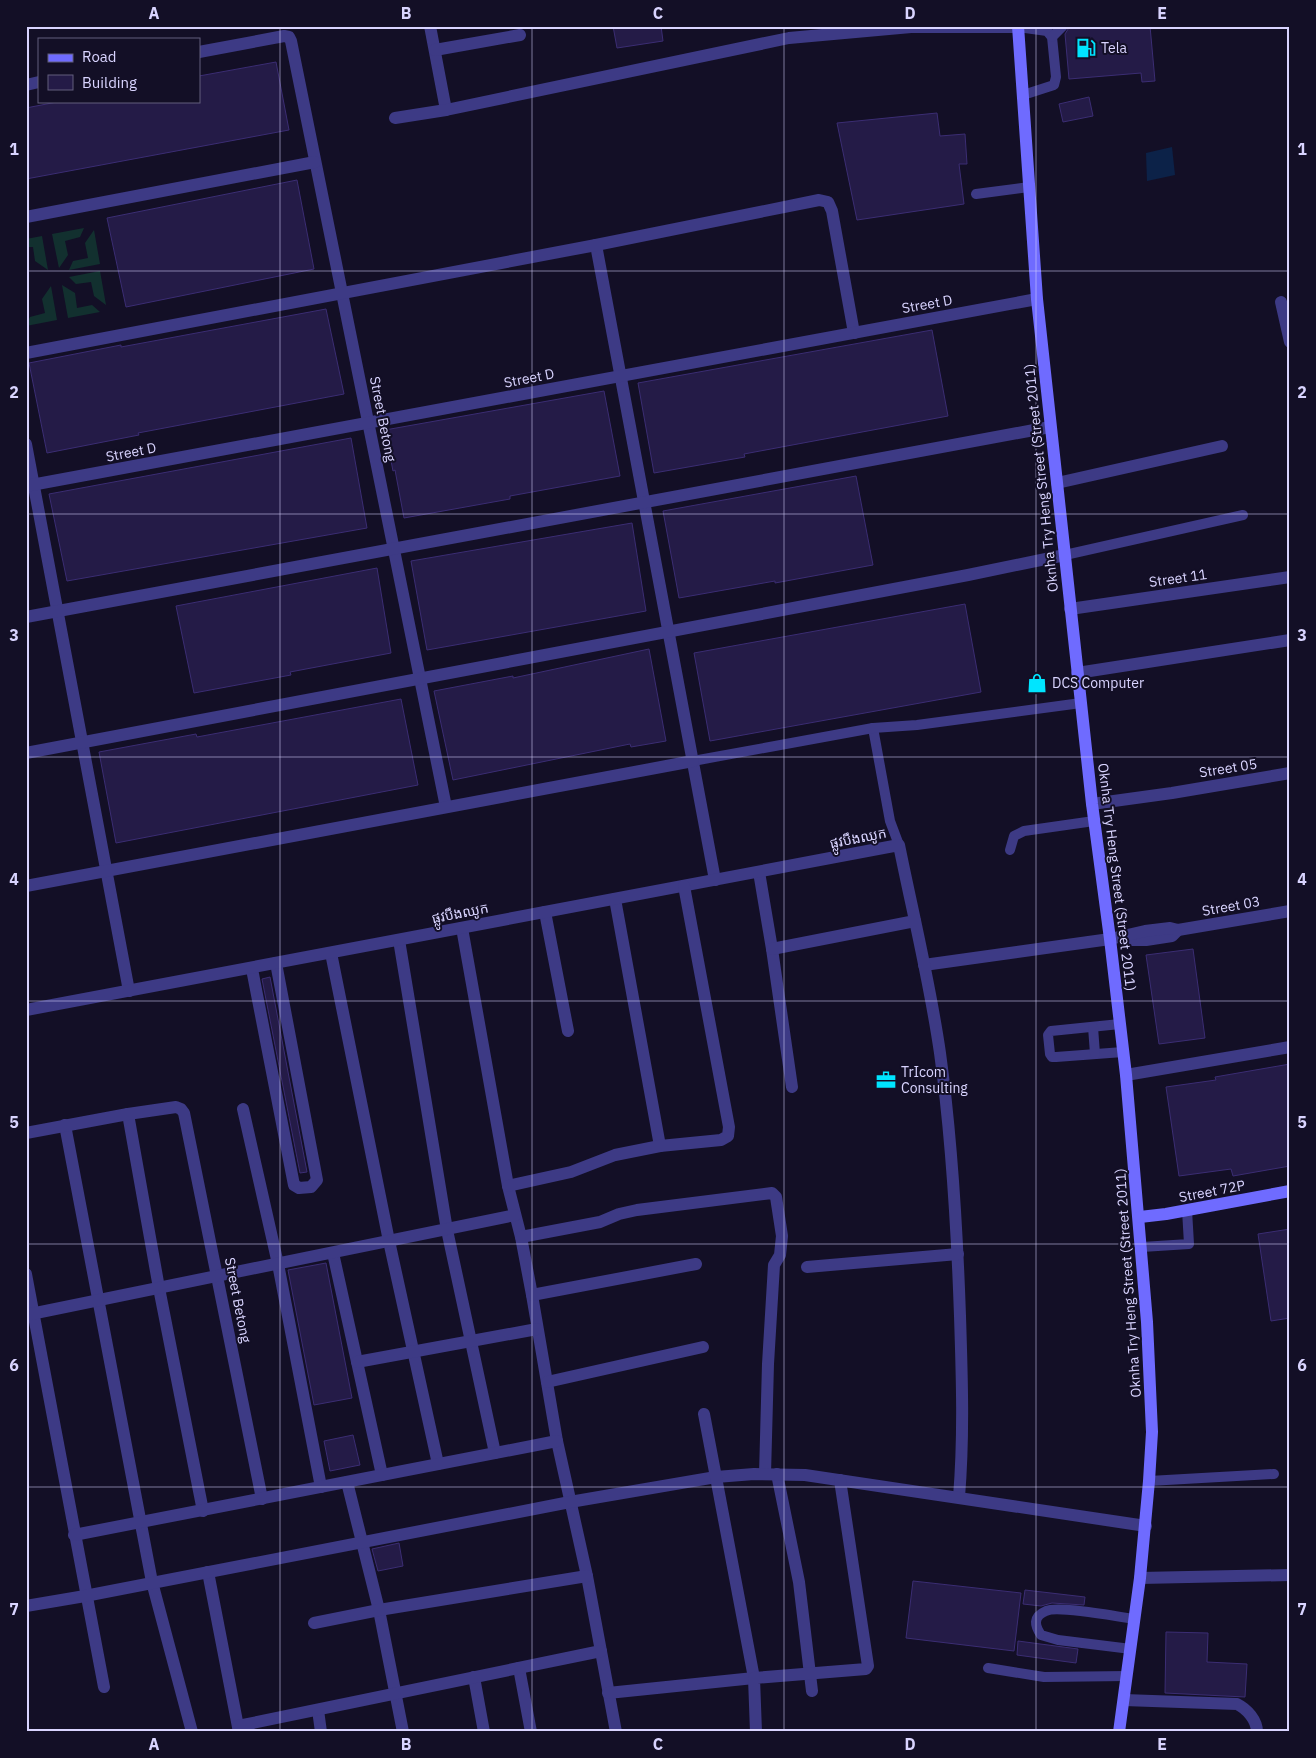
<svg xmlns="http://www.w3.org/2000/svg" width="1316" height="1758" font-family="'IBM Plex Sans','Noto Sans Khmer',sans-serif">
<rect width="100%" height="100%" fill="#130f26"/>
<g fill="#12302f">
<path d="M84 228 80 237 65 241 68 255 59 268 52 234Z"/>
<path d="M94 230 100 264 69 270 73 261 88 258 85 243Z"/>
<path d="M42 236 48 270 35 261 33 247H26V239Z"/>
<path d="M100 271 106 305 94 296 91 282 76 284 69 277Z"/>
<path d="M62 285 75 293 77 308 92 305 100 312 68 318Z"/>
<path d="M51 286 57 320 26 326 30 317 45 313 42 299Z"/>
</g>
<path fill="#0c2248" d="M1172 147 1175 175 1147 181 1146 153Z"/>
<g fill="#241b47" stroke="#3b2d73">
<path d="M613 26H661L663 41 617 48Z"/>
<path d="M1070 26H1150L1155 81 1142 82 1141 73 1069 79 1065 34Z"/>
<path d="M276 62 289 130 26 179V108L62 101H199V76Z"/>
<path d="M1089 97 1093 116 1063 122 1059 104Z"/>
<path d="M937 113 940 136 965 134 967 164H959L964 204 857 220 837 123Z"/>
<path d="M297 180 314 269 126 307 107 218Z"/>
<path d="M326 309 344 394 138 433 139 435 47 453 29 363 121 345V347Z"/>
<path d="M932 330 948 416 744 454 745 457 654 473 638 383Z"/>
<path d="M604 391 620 476 510 496V499L404 518 395 470 393 471 385 430Z"/>
<path d="M351 438 367 528 67 581 49 494Z"/>
<path d="M856 476 873 565 775 583V581L679 598 663 511Z"/>
<path d="M632 523 646 611 427 650 411 561Z"/>
<path d="M377 568 391 653 290 672 291 675 194 693 176 606Z"/>
<path d="M965 604 981 692 710 741 694 653Z"/>
<path d="M649 649 666 741 631 747 630 744 453 780 434 691 513 676V678Z"/>
<path d="M401 699 418 785 116 843 99 752 196 734 197 737Z"/>
<path d="M1193 949 1205 1038 1159 1044 1146 955Z"/>
<path d="M270 977 307 1172 300 1173 262 979Z"/>
<path d="M1290 1064V1166L1233 1176 1231 1169 1179 1176 1166 1087 1216 1080 1215 1077Z"/>
<path d="M1290 1229V1318L1271 1321 1258 1234Z"/>
<path d="M326 1263 352 1398 314 1405 288 1270Z"/>
<path d="M353 1435 360 1465 330 1471 324 1441Z"/>
<path d="M399 1543 403 1566 378 1571 372 1549Z"/>
<path d="M913 1581 1021 1593 1014 1651 906 1638Z"/>
<path d="M1025 1590 1085 1597 1084 1605 1052 1603 1041 1606 1023 1604Z"/>
<path d="M1166 1632 1208 1633 1207 1662 1247 1664 1245 1697 1165 1693Z"/>
<path d="M1018 1641 1078 1649 1076 1663 1017 1655Z"/>
</g>
<g fill="none" stroke-linecap="round" stroke-linejoin="round">
<g stroke="#3d3a85" stroke-width="10">
<path d="M1018 27 1047 31 1052 37 1056 77 1054 85 1023 95"/>
<path d="M1052 37 1063 26"/>
<path d="M976 194 1029 187"/>
<path d="M1065 555 1243 515"/>
<path d="M873 728 890 821 899 845"/>
<path d="M693 761 873 728 917 725 1081 703"/>
<path d="M1010 850 1014 836 1024 831 1094 821"/>
<path d="M1120 1024 1051 1031 1048 1035 1050 1054 1052 1057H1056L1123 1052"/>
<path d="M1093 1027 1095 1054"/>
<path d="M1142 1247 1189 1244 1187 1210"/>
<path d="M1149 1481 1274 1474"/>
<path d="M1131 1649 1058 1640 1041 1635C1035 1626 1032 1617 1046 1611 1058 1605 1118 1617 1135 1619"/>
<path d="M988 1668 1044 1677 1127 1676"/>
</g>
<g stroke="#3d3a85" stroke-width="12">
<path d="M430 26 446 110"/>
<path d="M435 50 520 35"/>
<path d="M199 52 284 36 289 37 291 41 446 807"/>
<path d="M26 85 39 82"/>
<path d="M395 118 446 110 789 38 911 27H1018"/>
<path d="M26 217 315 162"/>
<path d="M596 245 715 880"/>
<path d="M1281 302 1290 342"/>
<path d="M26 353 596 245 819 200 828 202 832 211 854 333"/>
<path d="M26 444 129 991"/>
<path d="M1057 483 1222 446"/>
<path d="M26 486 1037 299"/>
<path d="M1070 609 1290 577"/>
<path d="M26 617 1050 427"/>
<path d="M1077 673 1290 640"/>
<path d="M26 753 968 575 1065 555"/>
<path d="M1092 804 1172 793 1290 773"/>
<path d="M759 872 772 949 792 1087"/>
<path d="M26 886 693 761"/>
<path d="M615 899 660 1146"/>
<path d="M545 912 568 1031"/>
<path d="M462 928 508 1186 521 1237 532 1295 557 1441 587 1576 616 1732"/>
<path d="M399 940 447 1230 495 1453"/>
<path d="M1128 940H1146L1172 936 1178 930"/>
<path d="M772 949 915 921"/>
<path d="M331 953 389 1241 438 1464"/>
<path d="M924 965 1110 939 1145 931 1170 928 1178 930 1290 911"/>
<path d="M252 969 294 1185 299 1188 311 1187 317 1180 276 963"/>
<path d="M26 1010 899 845C913 914 930 983 940 1053 952 1140 957 1228 960 1316 962 1377 964 1437 959 1497"/>
<path d="M1126 1075 1290 1047"/>
<path d="M243 1109 278 1264 321 1487"/>
<path d="M128 1114 159 1288 203 1511"/>
<path d="M65 1125 152 1582 192 1732"/>
<path d="M26 1133 128 1114 176 1107 181 1109 184 1113 262 1499"/>
<path d="M508 1186 571 1172 615 1155 660 1146 721 1140 728 1136 729 1127 684 886"/>
<path d="M521 1237 600 1222 619 1214 637 1210 772 1193 776 1197 782 1236 780 1255 774 1265 768 1364 765 1474"/>
<path d="M333 1253 382 1475"/>
<path d="M807 1267 958 1254"/>
<path d="M26 1274 104 1687"/>
<path d="M532 1295 696 1264"/>
<path d="M26 1315 515 1215"/>
<path d="M357 1362 537 1329"/>
<path d="M547 1382 703 1347"/>
<path d="M777 1474 799 1582 812 1691"/>
<path d="M347 1482 379 1610 403 1732"/>
<path d="M74 1535 557 1441"/>
<path d="M208 1572 239 1732"/>
<path d="M1140 1578 1290 1575"/>
<path d="M26 1606 85 1596 570 1502 716 1477 754 1474 805 1475 1146 1526"/>
<path d="M314 1623 379 1610 587 1576"/>
<path d="M519 1668 531 1732"/>
<path d="M474 1677 484 1732"/>
<path d="M608 1693 754 1678 704 1414"/>
<path d="M1124 1700 1237 1704C1247 1709 1257 1720 1257 1732"/>
<path d="M318 1710 321 1732"/>
<path d="M238 1726 601 1651"/>
<path d="M756 1732 754 1678 866 1669 868 1666 840 1480"/>
</g>
<g stroke="#6f6bff" stroke-width="12">
<path d="M1018 26 1037 299 1092 804 1110 939 1126 1075 1147 1322 1152 1432 1149 1481 1140 1578 1119 1732"/>
<path d="M1140 1217 1166 1214 1290 1191"/>
</g>
</g>
<path fill="none" stroke="#d9d4ff" stroke-width="1" stroke-opacity="0.55" d="M280 26V1732M532 26V1732M784 26V1732M1036 26V1732M26 271H1290M26 514H1290M26 757H1290M26 1001H1290M26 1244H1290M26 1487H1290"/>
<defs>
<symbol id="fuel-bare" viewBox="-9 -9 18 18"><path d="M-5.5-6h7V0h2V4h1.3V-2.5L3-4.5l.8-.8L6-3V5H2.5V1h-1V6h-7ZM-4.2-4.7v3.2H.2V-4.7Z" fill="#00e5ff" stroke="#130f26" stroke-width="2.5" paint-order="stroke"/></symbol>
<symbol id="shop-bare" viewBox="-9 -9 18 18"><path d="M-5-2.5h2.3a2.7 3.5 0 0 1 5.4 0H5L5.5 6h-11ZM-1.5-2.5h3a1.5 2.3 0 0 0-3 0Z" fill="#00e5ff" stroke="#130f26" stroke-width="2.5" paint-order="stroke"/></symbol>
<symbol id="office-bare" viewBox="-9 -9 18 18"><path d="M-6-3h4V-5.5h4V-3h4V5H-6ZM-1-4.5V-3h2v-1.5ZM-6 0V1H6V0Z" fill="#00e5ff" stroke="#130f26" stroke-width="2.5" paint-order="stroke"/></symbol>
</defs>
<g fill-rule="evenodd">
<use href="#fuel-bare" x="1072" y="34" width="28" height="28"/>
<use href="#shop-bare" x="1023" y="669" width="28" height="28"/>
<use href="#office-bare" x="872" y="1066" width="28" height="28"/>
</g>
<g text-anchor="middle" dominant-baseline="central" stroke-width="4" stroke-linejoin="round" paint-order="stroke">
<g font-size="14" fill="#d9d4ff" stroke="#130f26" text-anchor="start">
<text x="1101" y="48">Tela</text>
<text x="1052" y="683">DCS Computer</text>
<text x="901" y="1072">TrIcom<tspan x="901" dy="16">Consulting</tspan></text>
</g>
<g font-size="14" fill="#d9d4ff" stroke="#130f26">
<text transform="translate(927 304) rotate(-10)">Street D</text>
<text transform="translate(529 378) rotate(-11)">Street D</text>
<text transform="translate(383 419) rotate(79)">Street Betong</text>
<text transform="translate(131 452) rotate(-11)">Street D</text>
<text transform="translate(1041 478) rotate(-96)">Oknha Try Heng Street (Street 2011)</text>
<text transform="translate(1178 578) rotate(-8)">Street 11</text>
<text transform="translate(1228 768) rotate(-9)">Street 05</text>
<text transform="translate(858 838) rotate(-11)">ផ្លូវបឹងឈូក</text>
<text transform="translate(1117 877) rotate(83)">Oknha Try Heng Street (Street 2011)</text>
<text transform="translate(1231 906) rotate(-10)">Street 03</text>
<text transform="translate(460 913) rotate(-11)">ផ្លូវបឹងឈូក</text>
<text transform="translate(1212 1191) rotate(-11)">Street 72P</text>
<text transform="translate(1128 1283) rotate(-94)">Oknha Try Heng Street (Street 2011)</text>
<text transform="translate(238 1300) rotate(79)">Street Betong</text>
</g>
</g>
<rect width="1316" height="1758" fill="none" stroke="#130f26" stroke-width="55"/>
<rect x="38" y="38" width="162" height="65" fill="#130f26" stroke="#625e7d"/>
<rect x="48" y="54" width="25" height="8" fill="#6f6bff" stroke="#625e7d"/>
<text x="82" y="62" font-size="15" fill="#d9d4ff">Road</text>
<rect x="48" y="75" width="25" height="15" fill="#241b47" stroke="#625e7d"/>
<text x="82" y="88" font-size="15" fill="#d9d4ff">Building</text>
<rect x="28" y="28" width="1260" height="1702" fill="none" stroke="#d9d4ff" stroke-width="2"/>
<g font-size="16" text-anchor="middle" font-weight="bold" fill="#d9d4ff">
<text x="154" y="19">A</text>
<text x="406" y="19">B</text>
<text x="658" y="19">C</text>
<text x="910" y="19">D</text>
<text x="1162" y="19">E</text>
<text x="14" y="155">1</text>
<text x="1302" y="155">1</text>
<text x="14" y="398">2</text>
<text x="1302" y="398">2</text>
<text x="14" y="641">3</text>
<text x="1302" y="641">3</text>
<text x="14" y="885">4</text>
<text x="1302" y="885">4</text>
<text x="14" y="1128">5</text>
<text x="1302" y="1128">5</text>
<text x="14" y="1371">6</text>
<text x="1302" y="1371">6</text>
<text x="14" y="1615">7</text>
<text x="1302" y="1615">7</text>
<text x="154" y="1750">A</text>
<text x="406" y="1750">B</text>
<text x="658" y="1750">C</text>
<text x="910" y="1750">D</text>
<text x="1162" y="1750">E</text>
</g>
</svg>
